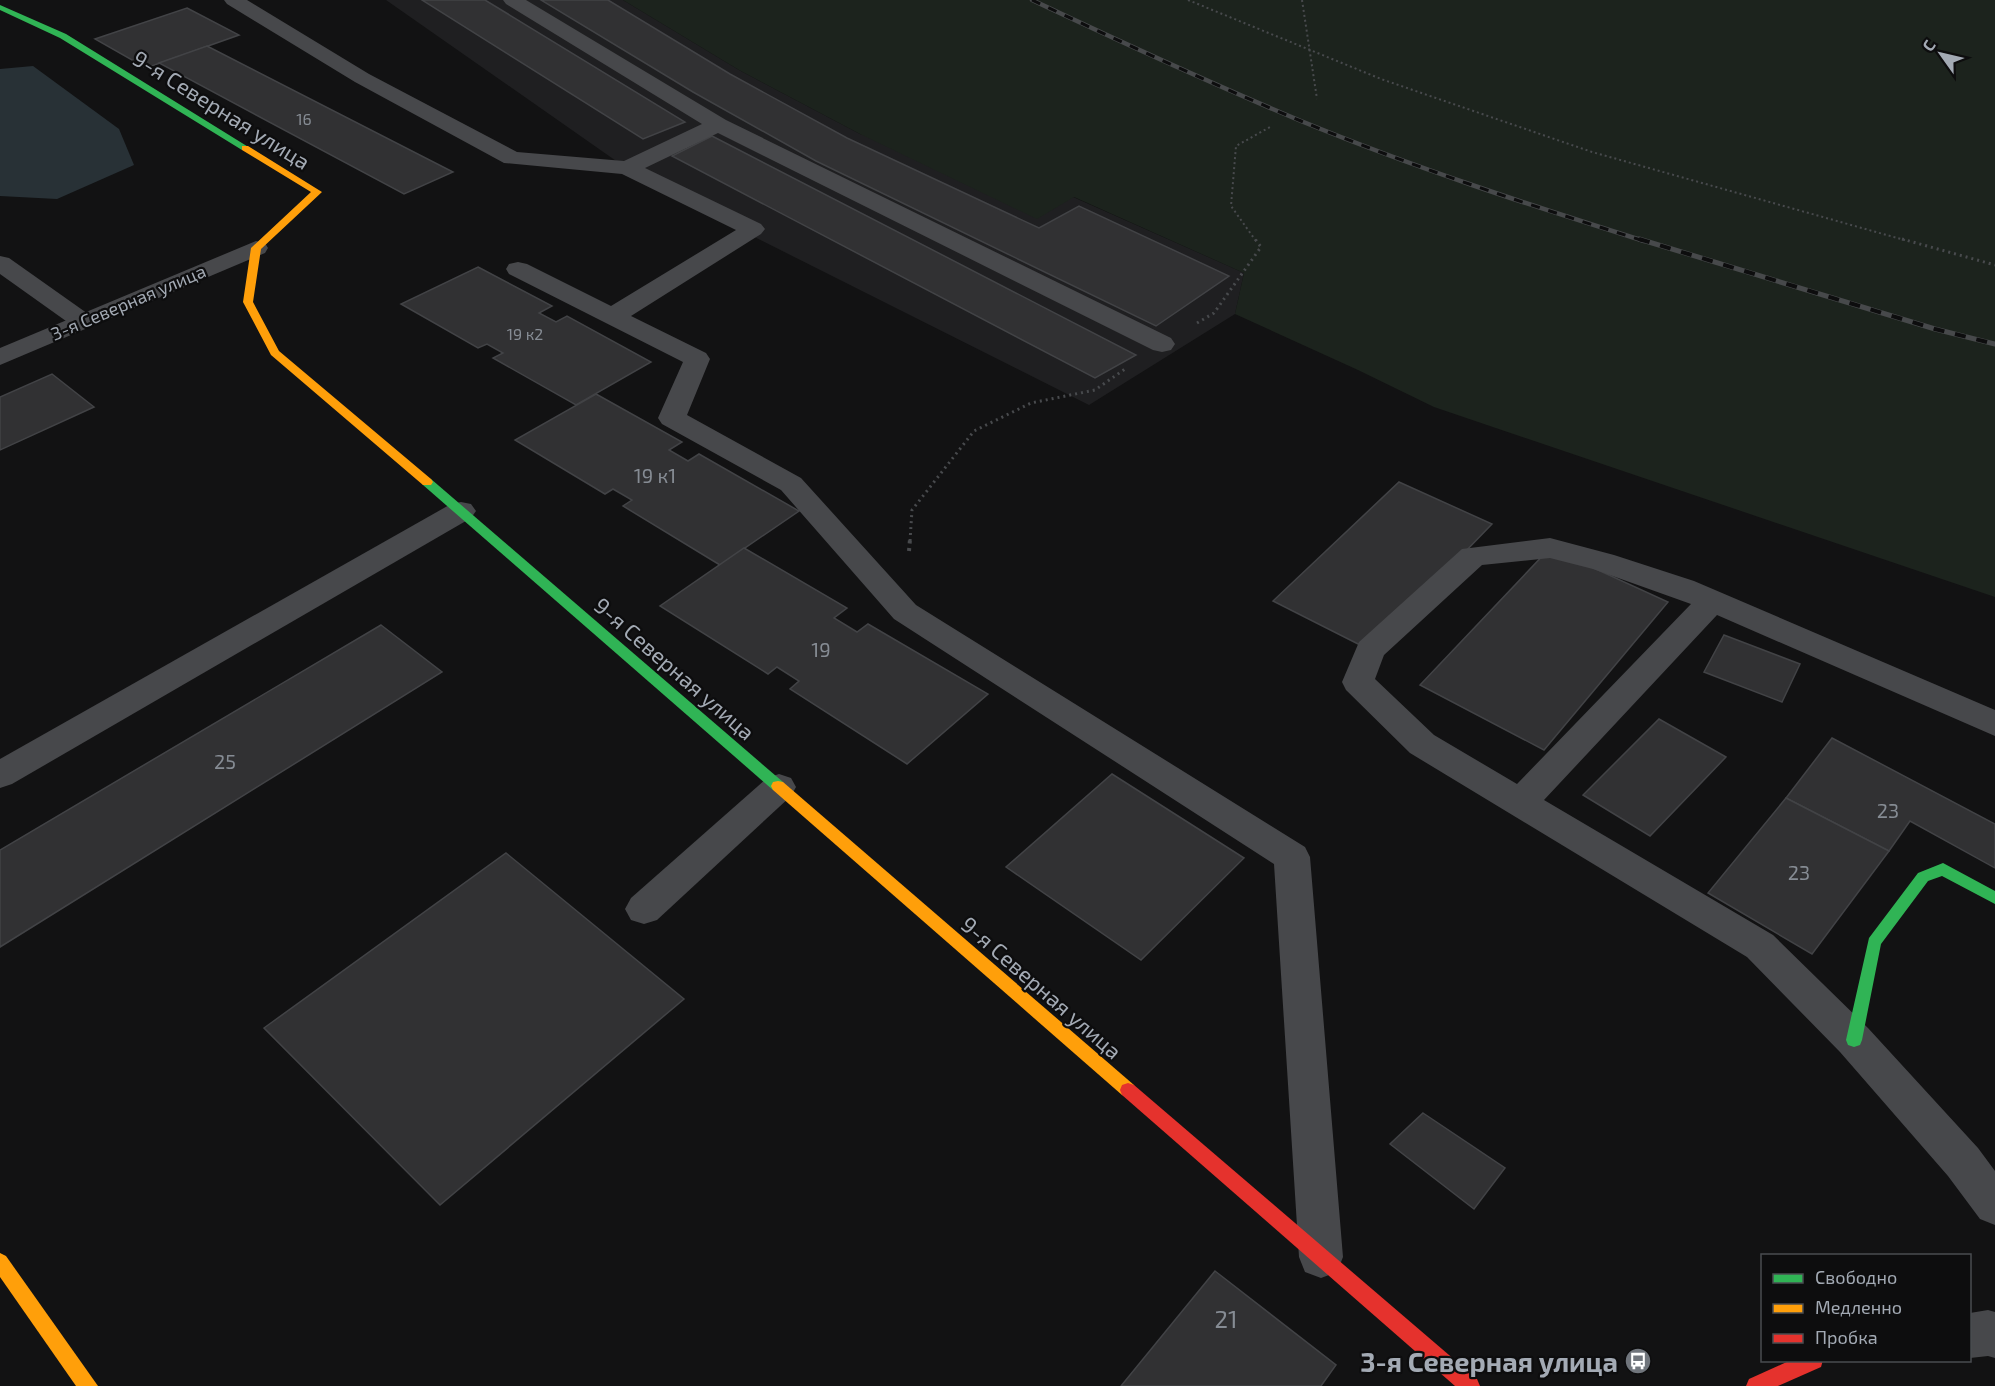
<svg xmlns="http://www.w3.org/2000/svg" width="1995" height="1386" font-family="'Exo 2',sans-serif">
<rect width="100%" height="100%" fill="#121213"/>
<path fill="#1f1f21" d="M386 0H623L739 70 860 134 1073 197 1244 273 1235 314 1089 405 649 184Z"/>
<path fill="#1c231d" d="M623 0H1995V597L1434 407 1358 370 1235 314 1244 273 1074 197 1037 219 860 134 739 70Z"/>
<path fill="#283136" d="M33 66 119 129 134 165 57 199 0 196V69Z"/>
<g fill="#313133" stroke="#424346" stroke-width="1.5">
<path d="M422 0H485L685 122 643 139Z"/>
<path d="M541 0H608L730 74 847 138 1039 228 1079 206 1229 276 1156 326 816 161 693 92Z"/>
<path d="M187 8 239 35 146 68 95 39Z"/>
<path d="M207 46 453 172 404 194 159 63Z"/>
<path d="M712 136 1136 355 1095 378 672 156Z"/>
<path d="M478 267 552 306 539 313 556 322 567 316 651 362 576 405 493 358 503 353 487 344 478 348 401 304Z"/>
<path d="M52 374 94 407 0 450V397Z"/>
<path d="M596 394 682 442 669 450 688 461 699 454 799 511 720 565 623 506 632 500 613 489 605 494 515 440Z"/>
<path d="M1399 482 1492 524 1370 650 1273 601Z"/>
<path d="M744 548 847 608 834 618 857 632 868 624 988 694 907 764 790 689 799 681 777 667 768 674 660 606Z"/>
<path d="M1550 548 1668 602 1544 750 1420 685Z"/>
<path d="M381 625 442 672 0 947V850Z"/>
<path d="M1724 635 1800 664 1782 702 1704 672Z"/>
<path d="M1659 719 1726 757 1650 836 1583 795Z"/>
<path d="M1832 738 1995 824V868L1910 821 1889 851 1786 798Z"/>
<path d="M1112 774 1244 858 1141 960 1006 867Z"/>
<path d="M1786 798 1889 851 1812 954 1708 893Z"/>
<path d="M506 853 684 999 440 1205 264 1028Z"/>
<path d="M1423 1113 1505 1168 1474 1209 1390 1144Z"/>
<path d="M1215 1271 1336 1365 1321 1386H1121Z"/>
</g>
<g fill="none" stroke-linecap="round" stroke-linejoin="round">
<g stroke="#484a4d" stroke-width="2" stroke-dasharray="2 3" stroke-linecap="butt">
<path d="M1188 0 1381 79 1592 152 1908 241"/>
<path d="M1302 0 1317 99"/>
<path d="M1256 241 1231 206 1236 146 1270 127"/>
</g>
<g stroke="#484a4d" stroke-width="3" stroke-dasharray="2 4" stroke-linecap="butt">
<path d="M1902 239 1995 265"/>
<path d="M1197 323 1214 313 1261 247 1255 239"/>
<path d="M910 541 912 510 974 431 1031 403 1095 390 1125 369"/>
</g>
<path stroke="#484a4d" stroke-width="4" stroke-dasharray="3 4.5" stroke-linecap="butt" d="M909 551 910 539"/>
<g fill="#47484b" fill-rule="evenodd">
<path d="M224 0H247L369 74 517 152 624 161 702 124 506 4 503 0H526L726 120 1171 338 1175 344 1171 350 1162 352 1153 350 718 133 645 168 761 224 765 229 761 234 631 316 706 353 710 359 687 415 801 478 916 605 1305 847 1310 857 1343 1257 1337 1272 1321 1278 1305 1272 1299 1257 1274 864 894 619 781 490 662 424 658 418 683 362 509 274 506 269 509 264 518 262 527 264 611 306 736 230 622 174 504 163 355 82 227 4Z"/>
<path d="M0 256 9 258 91 316 95 321 91 326 82 329 73 326 0 274Z"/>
<path d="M461 502 471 504 476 511 471 518 12 784 0 788V759L451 504Z"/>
<path d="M1550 538 1614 555 1694 581 1995 710V736L1717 615 1544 800 1773 935 1868 1028 1978 1148 1995 1171V1225L1980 1219 1948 1176 1840 1052 1747 957 1410 753 1346 690 1342 682 1359 642 1462 549ZM1550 558 1593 569 1691 604 1517 784 1434 735 1375 679 1384 655 1482 565Z"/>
<path d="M779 774 791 778 796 787 791 796 657 920 644 924 631 920 625 909 631 898 767 778Z"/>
</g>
<g fill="#47484b" fill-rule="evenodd">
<path d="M256 241 265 243 268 248 265 253 0 365V348Z"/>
<path d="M1988 1310 1995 1312V1358L1988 1356 1970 1358V1313Z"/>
</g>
<g fill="#30b455" fill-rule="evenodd">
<path d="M0 5 66 34 250 148 242 150 60 38 0 10Z"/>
<path d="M427 478 431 479 783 782 785 786 783 790H773L423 485 421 482Z"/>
<path d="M1943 863 1995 891V904L1942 876 1928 881 1881 944 1862 1040 1860 1045 1854 1047 1848 1045 1846 1040 1869 938 1918 873Z"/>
</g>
<g fill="#ff9f0a" fill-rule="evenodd">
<path d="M242 146H248L322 192 261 249 253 302 279 351 431 479 433 482 431 485H423L271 355 243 302 251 248 311 192 242 150Z"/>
<path d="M778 781 783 782 1134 1085 1136 1090 1134 1095 1128 1097 1122 1095 773 790 771 786 773 782Z"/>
<path d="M0 1253 6 1256 98 1386H76L0 1277Z"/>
</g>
<g fill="#e5322d" fill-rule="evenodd">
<path d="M1128 1083 1134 1085 1477 1379 1480 1386H1455L1122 1095 1120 1090 1122 1085Z"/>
<path d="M1791 1360H1823L1821 1367 1778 1386H1746L1749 1379Z"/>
</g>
<defs>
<path id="rail-far1" d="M1032 0C1121 42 1210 83 1301 121 1413 167 1529 205 1644 241"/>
<path id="rail" d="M1639 239 1935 329 1995 344"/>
</defs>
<use href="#rail-far1" stroke="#47494b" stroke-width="4.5"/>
<use href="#rail" stroke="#47494b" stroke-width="5"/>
<use href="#rail-far1" stroke="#0d0d0e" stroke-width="3" stroke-dasharray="9" stroke-linecap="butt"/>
<use href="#rail" stroke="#0d0d0e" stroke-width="4" stroke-dasharray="11" stroke-linecap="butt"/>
</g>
<defs>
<symbol id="bus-disc" viewBox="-11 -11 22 22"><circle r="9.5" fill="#70757c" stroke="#0d0d0e"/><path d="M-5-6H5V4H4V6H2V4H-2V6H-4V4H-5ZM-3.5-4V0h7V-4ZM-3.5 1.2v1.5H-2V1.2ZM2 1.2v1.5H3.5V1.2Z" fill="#fff"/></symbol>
</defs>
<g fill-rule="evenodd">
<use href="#bus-disc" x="1623" y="1346" width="30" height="30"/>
</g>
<g text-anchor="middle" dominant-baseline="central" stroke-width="4.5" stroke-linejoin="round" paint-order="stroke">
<g font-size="16" fill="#868c94">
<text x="304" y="118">16</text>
<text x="525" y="333">19 к2</text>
</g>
<g font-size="18" fill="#a3aab4" stroke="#0d0d0e">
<text transform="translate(128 302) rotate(-23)">3-я Северная улица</text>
</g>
<g font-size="20" fill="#868c94">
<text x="655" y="475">19 к1</text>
<text x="821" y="649">19</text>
<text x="225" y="761">25</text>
<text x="1888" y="810">23</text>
<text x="1799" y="872">23</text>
</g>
<g font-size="22" fill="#a3aab4" stroke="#0d0d0e">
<text transform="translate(222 109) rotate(32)">9-я Северная улица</text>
<text transform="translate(675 668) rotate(41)">9-я Северная улица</text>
<text transform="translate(1042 987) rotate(41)">9-я Северная улица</text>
</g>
<g font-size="24" fill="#868c94">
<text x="1226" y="1318">21</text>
</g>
<g font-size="27" font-weight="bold" fill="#a3aab4" stroke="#0d0d0e" text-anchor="end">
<text x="1618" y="1361">3-я Северная улица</text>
</g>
</g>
<rect x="1761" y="1254" width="210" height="108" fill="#0d0d0e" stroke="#494c50" stroke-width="1.5"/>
<rect x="1773" y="1274" width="30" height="9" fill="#30b455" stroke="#494c50" stroke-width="1.5"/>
<text x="1815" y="1284" font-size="18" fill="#a3aab4">Свободно</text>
<rect x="1773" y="1304" width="30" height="9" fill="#ff9f0a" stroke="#494c50" stroke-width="1.5"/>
<text x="1815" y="1314" font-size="18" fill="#a3aab4">Медленно</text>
<rect x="1773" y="1334" width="30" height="9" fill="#e5322d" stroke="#494c50" stroke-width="1.5"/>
<text x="1815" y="1344" font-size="18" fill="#a3aab4">Пробка</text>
<g transform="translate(1941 54) rotate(304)" stroke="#0d0d0e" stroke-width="4.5" paint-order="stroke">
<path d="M0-4.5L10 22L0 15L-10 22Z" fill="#a3aab4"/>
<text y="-9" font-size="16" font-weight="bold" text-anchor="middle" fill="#a3aab4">С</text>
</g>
</svg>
